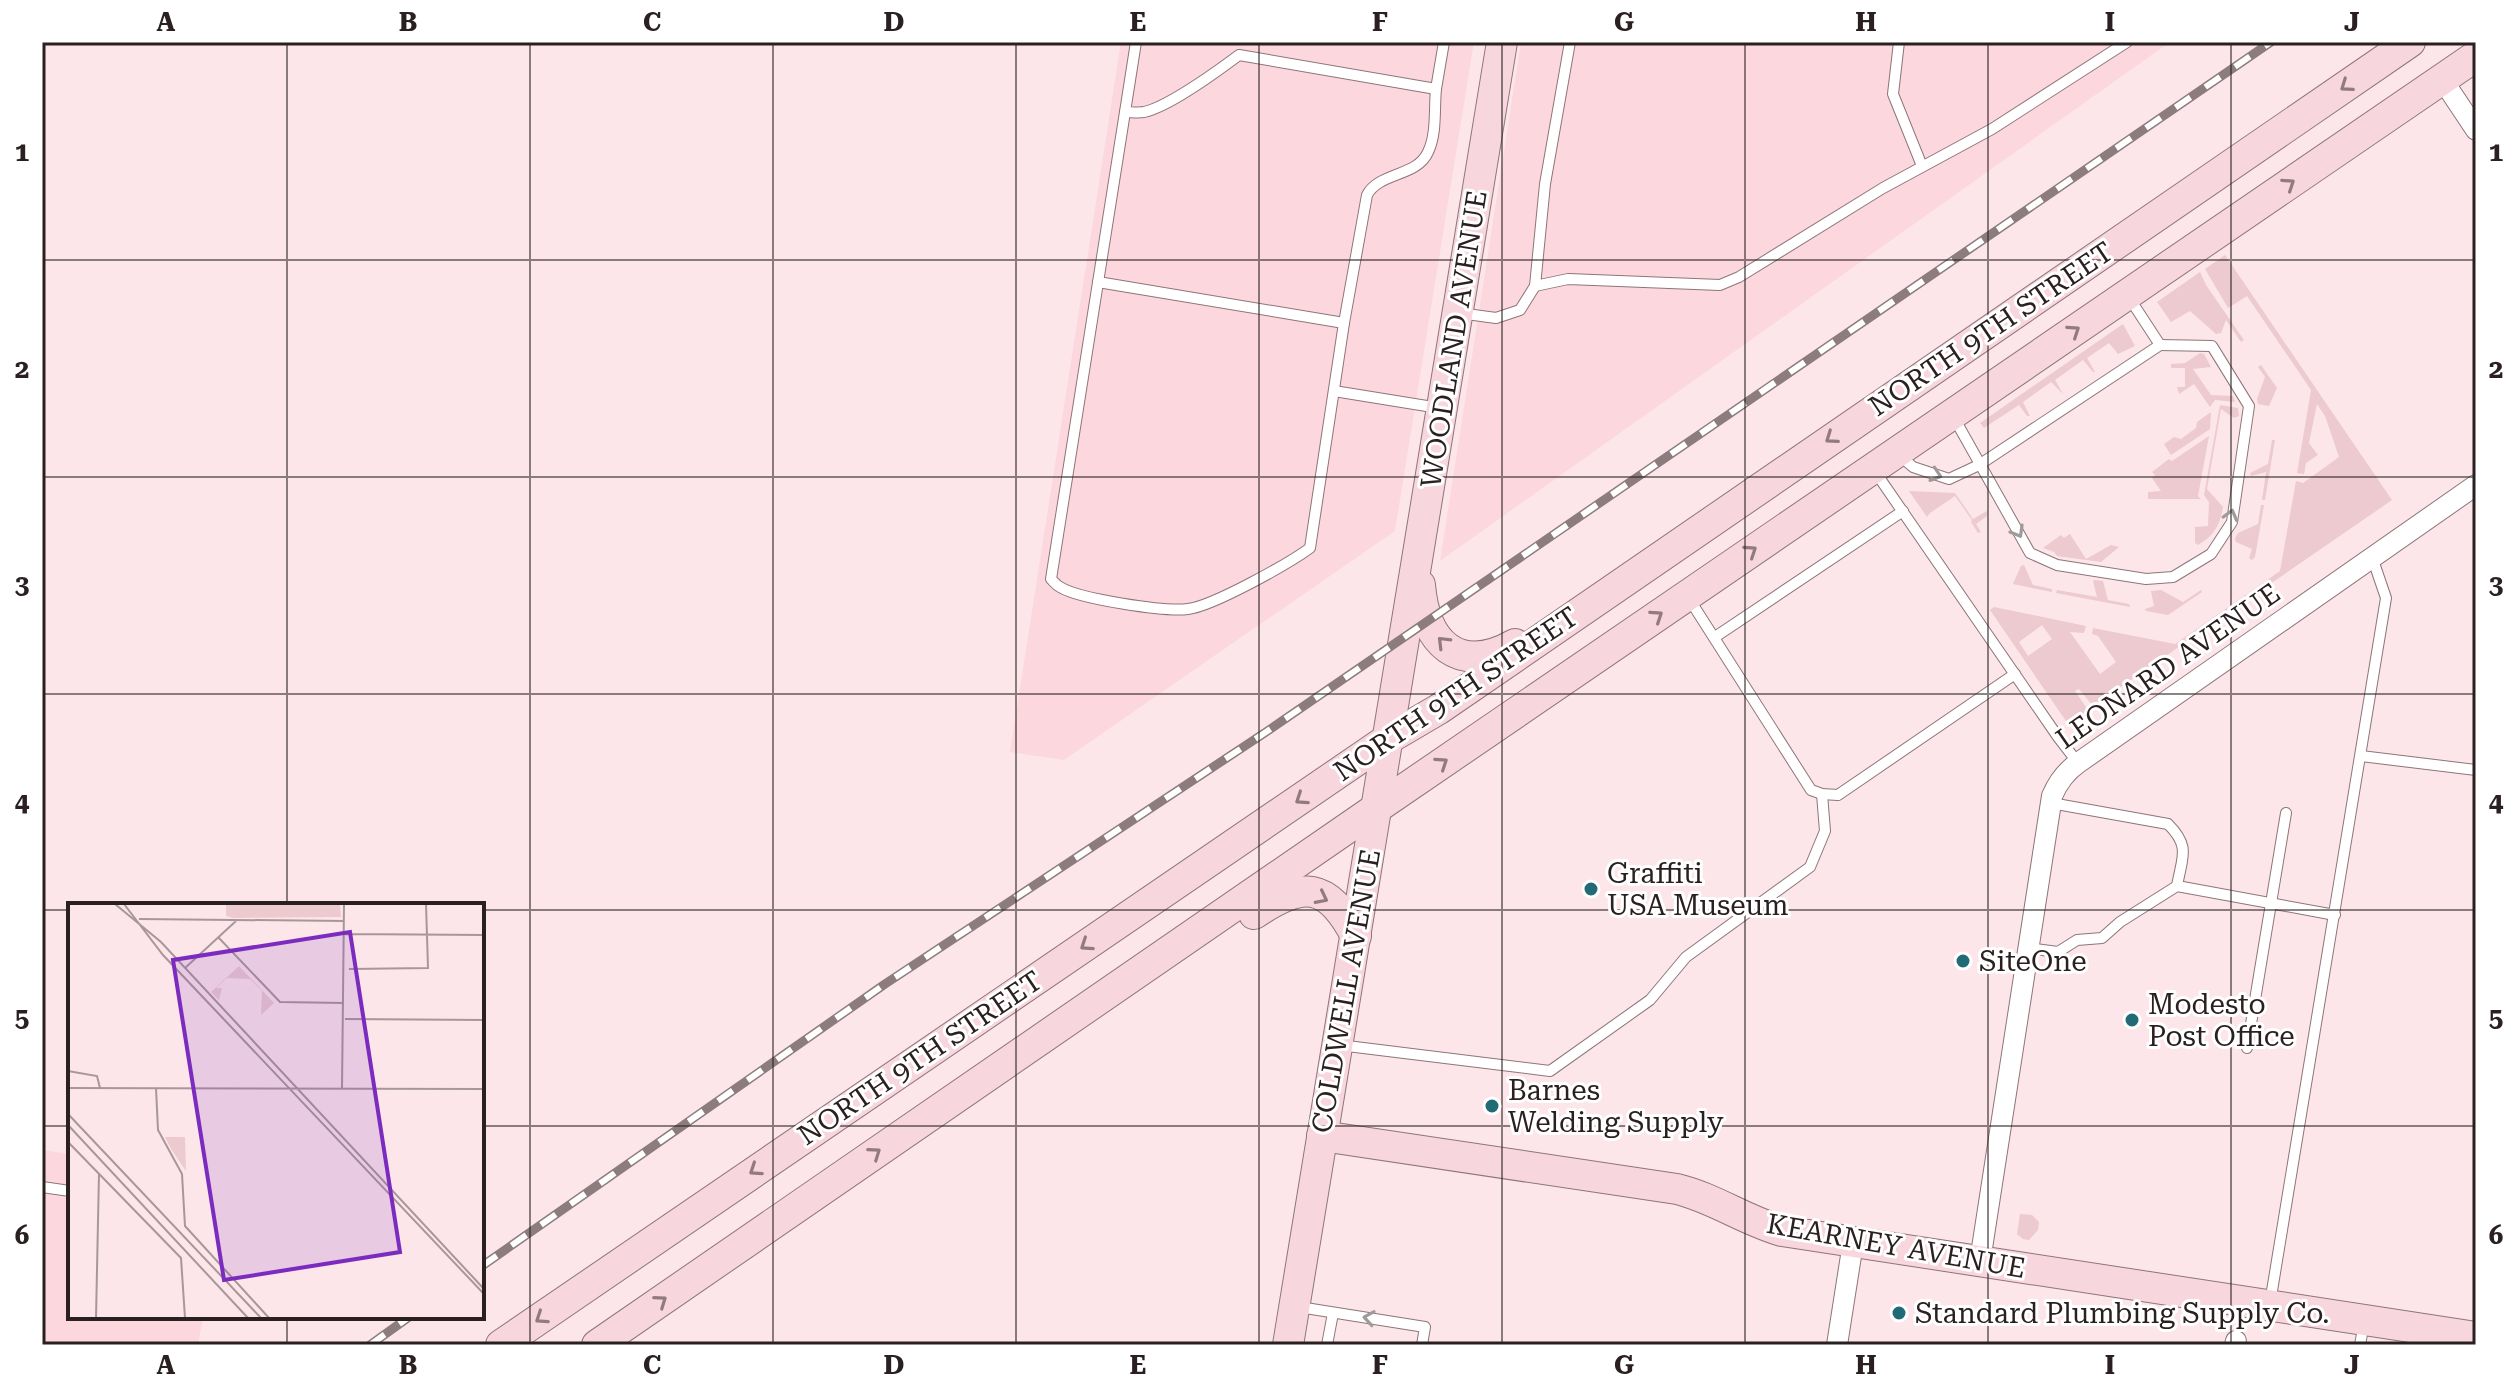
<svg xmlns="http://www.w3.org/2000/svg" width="2518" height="1387" font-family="'Roboto Serif',serif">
<rect width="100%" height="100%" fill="#fce6ea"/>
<g fill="#fcd8de">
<path d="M1121 42H1474L1395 531 1064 760 1010 752Z"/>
<path d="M1521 42H2170L1440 561Z"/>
<path d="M42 1150 70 1154V1317H203L198 1345H42Z"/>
</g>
<g fill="#eccacf" fill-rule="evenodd">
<path d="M2225 255 2392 500 2093 706 2079 689 2075 691 2088 710 2068 724 1990 610 1994 607 2086 626 2084 633 2070 632 2100 674 2116 662 2098 636 2092 634 2093 628 2175 644 2280 571 2296 481 2303 483 2339 457 2325 416 2317 404 2309 443 2318 455 2306 463 2304 474 2297 473 2311 390 2247 296 2228 308 2205 269ZM2042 625 2052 639 2028 656 2019 642Z"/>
<path d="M2200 272 2206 285 2244 340 2241 342 2226 320 2221 333 2216 334 2190 311 2171 322 2157 302Z"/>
<path d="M2123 324 2135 346 2118 354 2109 343 2087 358 2095 372H2093L2083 360 2055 380 2063 394 2051 382 2023 402 2030 416H2027L2019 405 1984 428 1980 423Z"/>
<path d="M2200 353 2204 354 2211 367 2193 369 2211 395 2233 396 2235 402 2215 400 2210 407 2194 384 2179 394 2177 387H2185V368H2171V364L2185 363Z"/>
<path d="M2261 365 2277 388 2269 406 2258 404 2257 399 2265 377 2258 367Z"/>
<path d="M2220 405 2238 408 2239 416 2234 418 2221 409 2207 489 2223 507C2220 525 2214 536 2198 545L2195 543V527L2208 526 2209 502 2204 495Z"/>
<path d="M2211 412 2210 429 2171 455 2164 444 2174 437 2181 439 2196 428 2197 422Z"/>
<path d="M2209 436 2198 496 2201 499H2148V492L2161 491 2152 478 2155 475 2152 472 2169 459 2172 461Z"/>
<path d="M2272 440H2275L2265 500H2262L2266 472 2251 476 2250 473 2268 464Z"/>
<path d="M1909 491 1955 493 1973 519 1987 511V516L1976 524 1981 532 1978 533 1971 522 1972 520 1955 496 1930 513 1927 517Z"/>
<path d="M2261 505H2264L2255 557 2252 560 2249 558 2252 549 2236 542 2235 539 2238 533 2258 524Z"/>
<path d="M2070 534 2086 559 2111 545 2119 547 2101 562 2057 556 2054 552 2043 548 2061 535 2064 538Z"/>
<path d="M2024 565 2033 585 2052 589V592L2013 584 2021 566Z"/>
<path d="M2095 580 2103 581 2108 600 2129 604 2130 607 2056 593 2057 590 2097 597 2093 581Z"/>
<path d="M2161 590 2183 602 2201 590 2202 592 2168 615 2146 611 2145 609 2154 606 2151 591Z"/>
<path d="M2020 1214 2032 1215 2039 1222 2038 1230 2029 1240 2023 1239 2017 1234Z"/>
</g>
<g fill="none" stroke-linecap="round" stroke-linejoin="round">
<defs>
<g id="lane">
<path d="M1136 42 1125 112C1131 112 1138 113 1144 112 1168 107 1219 70 1239 55L1436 89 1444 42"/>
<path d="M1570 42 1545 184 1535 286 1568 279 1720 285 1739 277 1883 188 1992 129 2127 42"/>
<path d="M1899 42 1893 94 1922 166"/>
<path d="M1125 112 1051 579C1054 582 1056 585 1060 587 1079 599 1165 612 1188 609 1213 606 1288 564 1310 548L1344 323 1367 195C1379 172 1417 177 1428 152 1437 134 1434 108 1436 89"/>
<path d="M1098 282 1344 323"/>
<path d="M1459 313 1496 318 1520 310 1535 286"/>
<path d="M1334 391 1439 408"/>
<path d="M1953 416 2030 553 2057 565 2146 579 2173 577 2211 554 2232 522 2249 406 2212 346 2160 345"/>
<path d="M1899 455 1913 467 1949 479 1979 465 2160 345 2128 296"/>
<path d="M1874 470 2058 737 2078 763"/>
<path d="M1688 597 1811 790 1822 794 1838 795 2015 674"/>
<path d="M1715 637 1903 511"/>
<path d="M2361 756 2476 770"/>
<path d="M2051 803 2168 824C2191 847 2182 857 2177 886"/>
<path d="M2027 948 2058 952 2077 940 2102 938 2120 922 2177 886 2335 915"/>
<path d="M1339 1045 1550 1071 1650 1000 1686 957 1810 867 1825 831 1822 794"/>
<path d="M2247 1048 2286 813"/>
<path d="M42 1187 70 1191"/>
<path d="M2270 1303 2386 598 2372 557"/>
<path d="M1299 1307 1425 1327 1422 1345"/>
<path d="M1327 1345 1333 1313"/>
<path d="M2360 1345 2364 1323"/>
</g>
<g id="street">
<path d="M2442 79 2476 130"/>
<path d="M1980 1261 2052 796C2058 782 2065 772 2078 763L2476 485"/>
<path d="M1837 1345 1853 1243"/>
<path d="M2235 1345 2236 1341"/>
</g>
<g id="secondary">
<path d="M1420 585C1425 643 1458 676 1515 644"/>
<path d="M1254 914C1303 881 1327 881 1356 936"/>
<path d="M1322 1136 1677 1189C1714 1198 1746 1221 1782 1231L2476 1337"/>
<path d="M501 1345 1388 739 1439 709 2410 42"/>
<path d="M597 1345 1378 807 2476 56"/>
<path d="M1288 1345 1502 42"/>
</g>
</defs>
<use href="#lane" stroke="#8d7579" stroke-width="12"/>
<use href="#street" stroke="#8d7579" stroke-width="22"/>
<use href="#secondary" stroke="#8d7579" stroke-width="32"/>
<use href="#lane" stroke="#fff" stroke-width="10"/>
<use href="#street" stroke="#fff" stroke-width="20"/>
<use href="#secondary" stroke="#f8d6de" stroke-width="30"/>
<defs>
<g id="rail">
<path d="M482 1266 885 984 1266 732 2271 42"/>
<path d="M370 1345 409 1317"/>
</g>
</defs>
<use href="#rail" stroke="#8c7c7e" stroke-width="9"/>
<use href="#rail" stroke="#fff" stroke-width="6" stroke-dasharray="18" stroke-linecap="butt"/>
</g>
<defs><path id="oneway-chevron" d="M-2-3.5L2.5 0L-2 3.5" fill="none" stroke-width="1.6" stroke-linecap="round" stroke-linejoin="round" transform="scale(2)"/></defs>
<g stroke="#917b80">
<use href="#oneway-chevron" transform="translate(2346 86) rotate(145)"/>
<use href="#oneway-chevron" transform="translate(2289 184) rotate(-34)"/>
<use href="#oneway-chevron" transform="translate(2074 331) rotate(-34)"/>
<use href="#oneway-chevron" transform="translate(1831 438) rotate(145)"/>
<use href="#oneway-chevron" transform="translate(1751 551) rotate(-34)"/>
<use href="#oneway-chevron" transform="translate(1657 616) rotate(-34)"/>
<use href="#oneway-chevron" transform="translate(1443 642) rotate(-135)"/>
<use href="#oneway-chevron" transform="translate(1442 763) rotate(-34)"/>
<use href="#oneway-chevron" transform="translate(1301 799) rotate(146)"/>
<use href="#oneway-chevron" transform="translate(1322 898) rotate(27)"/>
<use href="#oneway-chevron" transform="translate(1086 945) rotate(146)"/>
<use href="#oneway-chevron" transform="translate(875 1153) rotate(-35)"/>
<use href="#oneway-chevron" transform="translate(755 1170) rotate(146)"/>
<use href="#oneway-chevron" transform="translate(661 1301) rotate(-35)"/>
<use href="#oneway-chevron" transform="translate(541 1318) rotate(146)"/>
</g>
<g stroke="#9f9b9b">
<use href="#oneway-chevron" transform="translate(1936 475) rotate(18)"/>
<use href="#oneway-chevron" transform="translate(2231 515) rotate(-75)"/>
<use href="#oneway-chevron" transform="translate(2018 532) rotate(60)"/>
<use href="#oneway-chevron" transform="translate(1369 1318) rotate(-171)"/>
</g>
<path fill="none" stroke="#2a2021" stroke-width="2" stroke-opacity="0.55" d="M287 42V905M530 42V1345M773 42V1345M1016 42V1345M1259 42V1345M1502 42V1345M1745 42V1345M1988 42V1345M2231 42V1345M42 260H2476M42 477H2476M42 694H2476M42 910H70M482 910H2476M42 1126H70M482 1126H2476M287 1317V1345"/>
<g fill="#216a76" stroke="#fff" stroke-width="3">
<circle cx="1591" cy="889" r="8"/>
<circle cx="1963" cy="961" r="8"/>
<circle cx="2132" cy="1020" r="8"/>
<circle cx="1492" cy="1106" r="8"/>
<circle cx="1899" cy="1313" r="8"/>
</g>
<g text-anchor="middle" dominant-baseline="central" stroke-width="6" stroke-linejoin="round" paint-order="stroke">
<g font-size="28" fill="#2a2021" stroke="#fff">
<text transform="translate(1991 329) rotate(-34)">NORTH 9TH STREET</text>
<text transform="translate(1454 339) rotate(-81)">WOODLAND AVENUE</text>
<text transform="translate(2168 666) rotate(-35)">LEONARD AVENUE</text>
<text transform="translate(1456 694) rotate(-34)">NORTH 9TH STREET</text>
<text transform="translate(1346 991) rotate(-80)">COLDWELL AVENUE</text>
<text transform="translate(920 1058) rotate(-34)">NORTH 9TH STREET</text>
<text transform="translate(1896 1246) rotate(10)">KEARNEY AVENUE</text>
</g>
<g font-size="28" fill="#2a2021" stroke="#fff" text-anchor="start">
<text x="1607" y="873">Graffiti<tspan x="1607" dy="32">USA Museum</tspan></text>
<text x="1979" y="961">SiteOne</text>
<text x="2148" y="1004">Modesto<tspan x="2148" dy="32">Post Office</tspan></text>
<text x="1508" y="1090">Barnes<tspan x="1508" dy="32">Welding Supply</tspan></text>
<text x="1915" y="1313">Standard Plumbing Supply Co.</text>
</g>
</g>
<g transform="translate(68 903)">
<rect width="416" height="416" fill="#fce6ea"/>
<path d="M158 1H272L273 14 165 15 158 13ZM171 63 206 100 193 112 194 88 182 76 159 75 148 85H154L151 97 143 89ZM97 234H117L118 268 103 246Z" fill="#eccacf"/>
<path fill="none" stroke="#a8979a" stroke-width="2" d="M47 1 93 39 416 386M56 1 95 52 416 391M71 16 276 18M276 31 416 32M150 34 212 99 276 100M117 65 168 18M281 66 360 65 358 1M277 116 416 117M0 168 29 173 32 185M0 185 416 186M88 185 90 227 114 271 117 323 201 415M274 186 276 1M0 211 193 415M0 222 180 415M0 239 113 355 117 415M28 415 31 270"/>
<path fill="#7b2cbf" fill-opacity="0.15" stroke="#7b2cbf" stroke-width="4" d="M282 29 332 349 156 377 105 57Z"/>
<rect width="416" height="416" fill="none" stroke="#2a2021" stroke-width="4"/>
</g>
<rect width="2518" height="1387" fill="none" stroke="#ffffff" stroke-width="88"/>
<rect x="44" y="44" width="2430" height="1299" fill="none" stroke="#2a2021" stroke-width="3"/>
<g font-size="26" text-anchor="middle" font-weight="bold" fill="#2a2021">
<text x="166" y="31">A</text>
<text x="408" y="31">B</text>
<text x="652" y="31">C</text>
<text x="894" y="31">D</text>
<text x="1138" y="31">E</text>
<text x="1380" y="31">F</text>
<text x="1624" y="31">G</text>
<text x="1866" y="31">H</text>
<text x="2110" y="31">I</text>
<text x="2352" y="31">J</text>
<text x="22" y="161">1</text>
<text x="2496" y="161">1</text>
<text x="22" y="378">2</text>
<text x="2496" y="378">2</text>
<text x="22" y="594">3</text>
<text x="2496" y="594">3</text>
<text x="22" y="811">4</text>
<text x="2496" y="811">4</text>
<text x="22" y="1027">5</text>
<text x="2496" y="1027">5</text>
<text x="22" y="1244">6</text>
<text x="2496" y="1244">6</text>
<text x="166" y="1374">A</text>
<text x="408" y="1374">B</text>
<text x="652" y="1374">C</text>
<text x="894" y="1374">D</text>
<text x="1138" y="1374">E</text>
<text x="1380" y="1374">F</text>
<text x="1624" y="1374">G</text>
<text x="1866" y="1374">H</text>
<text x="2110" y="1374">I</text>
<text x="2352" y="1374">J</text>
</g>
</svg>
